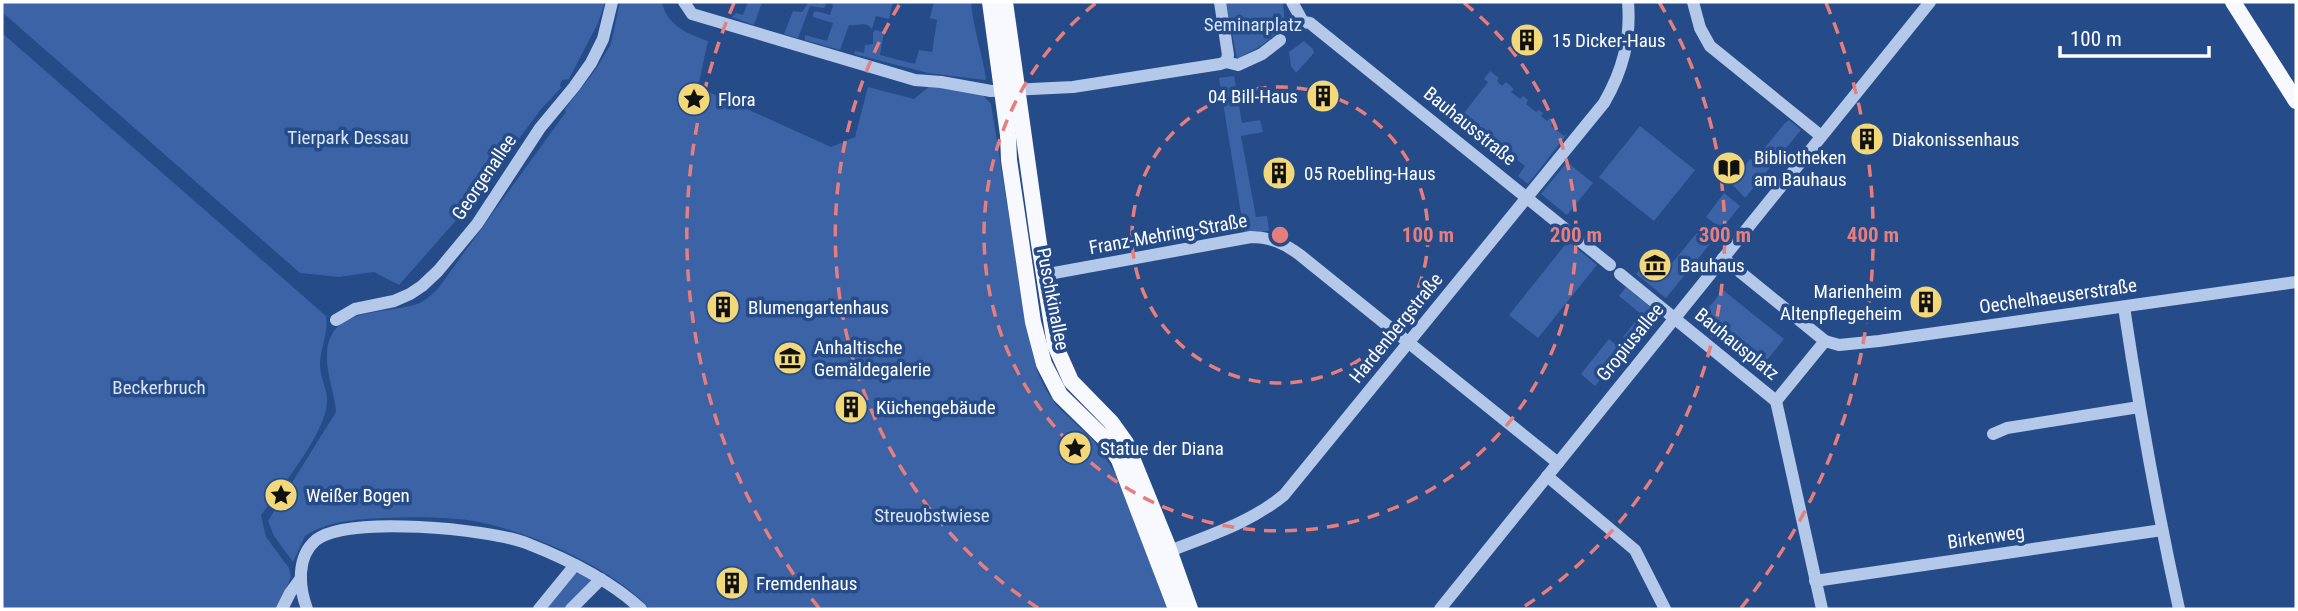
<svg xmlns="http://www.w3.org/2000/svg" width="2298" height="611" font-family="'Roboto Condensed',sans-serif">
<rect width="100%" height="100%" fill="#264b89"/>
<g fill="#3b63a6">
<path d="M2 2H605L598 23 569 79 562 80 560 85 561 88 542 108 467 208 399 285 374 272 339 277 300 273 2 12Z"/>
<path d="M620 2H662C666 25 688 34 708 41L698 87 831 147 855 137 868 87 914 99 932 84 980 92 991 104 1026 322 1037 371 1046 390 1057 406 1094 441 1119 479 1167 609H650C612 566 516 524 458 519 433 517 408 517 383 518 357 519 327 521 305 536L293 562 274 536 268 521 336 412C335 394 327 377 327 358 326 304 386 316 420 303 426 300 432 294 437 290L566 112 565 109 596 69 611 44Z"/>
<path d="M748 2H761V5L754 25 732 17 736 13 743 15Z"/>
<path d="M809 2 817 4 818 2H827L824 8 810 6 798 38 784 34 793 11 802 12Z"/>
<path d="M831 2H893L889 19 876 16 872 29C865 20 858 27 849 25L840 50 805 40V35L827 41 833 23 813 17V13L816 11 830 15 833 6Z"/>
<path d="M934 2H971C973 28 982 52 986 79L985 80 928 73 854 54 855 51 864 53 865 45 873 44V33L875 30 884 32 880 55 915 64 919 50 932 52 937 20 930 18Z"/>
<path d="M1226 2H1283L1285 26 1262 45 1237 59Z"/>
<path d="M2 33 326 316C329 333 320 348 320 365 320 377 328 390 327 402 326 433 280 489 261 515L266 537 289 568 291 577 277 609H2Z"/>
<path d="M1304 41 1313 49 1314 53 1296 73 1291 66 1289 52Z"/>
<path d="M1490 71 1499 78 1497 81 1502 86 1506 82 1514 89 1511 92 1520 99 1523 96 1528 100 1526 104 1536 112 1539 110 1543 113 1541 116 1547 121 1550 118 1554 121 1551 126 1564 136 1568 133 1528 184 1518 176 1525 166 1512 156 1504 165 1454 126 1488 82 1484 79Z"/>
<path d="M1234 76 1242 123 1260 120 1263 132 1241 136 1256 217 1267 216 1269 231 1244 232 1219 78Z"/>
<path d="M1789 120 1801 130 1745 198 1731 183 1750 159 1754 161 1785 123Z"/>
<path d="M1640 126 1695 170 1654 221 1599 177Z"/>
<path d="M1567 162 1593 183 1567 215 1541 194Z"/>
<path d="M1724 193 1740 206 1722 229 1706 217Z"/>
<path d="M1701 228 1714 239 1666 298 1636 274 1642 267 1658 280Z"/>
<path d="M1568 241 1597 265 1538 338 1509 315Z"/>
<path d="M1626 287 1655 311 1631 343 1623 337 1641 314 1619 296Z"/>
<path d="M1723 290 1784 339 1759 370 1698 321Z"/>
<path d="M1609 339 1624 351 1595 386 1581 374Z"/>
<path d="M579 573 590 579 591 583 565 609H544L573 574Z"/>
</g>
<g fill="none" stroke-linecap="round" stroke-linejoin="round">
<g stroke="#b4c8e9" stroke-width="12">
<path d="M684 2 692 14 915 80 941 82 991 91 1073 87 1220 64 1226 62"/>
<path d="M1220 2 1228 55 1226 62"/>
<path d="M1292 2 1303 22"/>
<path d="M1693 2 1700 28 1710 46 1821 136"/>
<path d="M1303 22 1310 23 1610 265"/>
<path d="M1226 62 1238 65 1262 54 1280 40"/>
<path d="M1723 258 1825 341 1776 401"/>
<path d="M1620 274 1776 401"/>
<path d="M1043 275 1251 237C1270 237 1284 243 1300 255L1558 463"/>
<path d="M2124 307C2139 408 2157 509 2179 609"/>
<path d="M336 320 355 309 394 301 410 294 422 286 438 271 477 224 540 128 574 87 591 63 603 39 612 2"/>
<path d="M1825 341 1839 345 1879 341 2296 282"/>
<path d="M1776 401 1822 609"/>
<path d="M1993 434 2007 428 2139 407"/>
<path d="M1547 476 1635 550 1665 609"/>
<path d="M1170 551C1210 535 1250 523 1284 495L1604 103C1623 70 1631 39 1628 2"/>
<path d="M1815 581 2162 530"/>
<path d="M282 609 290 593 301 578"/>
<path d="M307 609C299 587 296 557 316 540 347 515 489 529 526 543 567 559 609 579 641 609"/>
<path d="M539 609 575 565"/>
<path d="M571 609 601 579"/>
<path d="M1440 609 1930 2"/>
</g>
<g stroke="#f7f9fe" stroke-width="16">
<path d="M990 2 1008 135 1009 160 1033 322 1044 364 1060 395 1106 440 1119 460 1176 609"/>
<path d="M1005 2 1038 237 1055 345 1071 381 1111 422 1126 443 1167 544 1190 609"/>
<path d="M2233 2 2296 101"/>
</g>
</g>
<g fill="none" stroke="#e67e7e" stroke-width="3.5" stroke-dasharray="12 9">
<circle cx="1280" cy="235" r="148"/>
<path d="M1464 3A296 296 0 1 1 1096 3"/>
<path d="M1038 608A445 445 0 0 1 901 2M1659 2A445 445 0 0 1 1522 608"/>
<path d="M819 608A593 593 0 0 1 734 3M1826 3A593 593 0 0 1 1741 608"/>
</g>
<defs>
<symbol id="building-disc" viewBox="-11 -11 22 22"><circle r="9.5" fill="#f2d879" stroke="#264b89"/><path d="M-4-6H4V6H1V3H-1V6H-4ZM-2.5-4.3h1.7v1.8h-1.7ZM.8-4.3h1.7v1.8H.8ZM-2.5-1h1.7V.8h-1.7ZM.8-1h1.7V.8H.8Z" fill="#111"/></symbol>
<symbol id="sight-disc" viewBox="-11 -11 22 22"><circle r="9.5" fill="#f2d879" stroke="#264b89"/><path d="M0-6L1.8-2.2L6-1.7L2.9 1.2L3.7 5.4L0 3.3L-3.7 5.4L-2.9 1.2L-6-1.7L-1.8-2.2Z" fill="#111"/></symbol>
<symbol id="library-disc" viewBox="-11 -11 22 22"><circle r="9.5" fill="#f2d879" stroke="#264b89"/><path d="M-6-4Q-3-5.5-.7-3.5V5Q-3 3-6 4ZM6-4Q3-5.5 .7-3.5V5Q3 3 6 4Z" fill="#111"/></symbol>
<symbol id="museum-disc" viewBox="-11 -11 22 22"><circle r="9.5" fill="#f2d879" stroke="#264b89"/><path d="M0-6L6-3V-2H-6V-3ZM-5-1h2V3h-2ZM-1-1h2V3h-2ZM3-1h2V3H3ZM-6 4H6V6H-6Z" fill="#111"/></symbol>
</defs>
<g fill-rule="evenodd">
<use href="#building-disc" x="1508" y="21" width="38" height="38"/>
<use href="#building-disc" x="1304" y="77" width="38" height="38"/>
<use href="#sight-disc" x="675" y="80" width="38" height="38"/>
<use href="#building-disc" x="1848" y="120" width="38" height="38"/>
<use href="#library-disc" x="1710" y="149" width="38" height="38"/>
<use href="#building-disc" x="1260" y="154" width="38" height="38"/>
<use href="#museum-disc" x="1636" y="246" width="38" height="38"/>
<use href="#building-disc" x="1907" y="283" width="38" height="38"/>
<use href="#building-disc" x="704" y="288" width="38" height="38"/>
<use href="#museum-disc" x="771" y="339" width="38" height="38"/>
<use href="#building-disc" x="832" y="388" width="38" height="38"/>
<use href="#sight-disc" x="1056" y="429" width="38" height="38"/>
<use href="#sight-disc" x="262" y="476" width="38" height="38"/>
<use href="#building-disc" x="713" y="564" width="38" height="38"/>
</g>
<g text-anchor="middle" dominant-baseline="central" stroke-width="7" stroke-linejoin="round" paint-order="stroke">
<g font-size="19" fill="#d8e4f7" stroke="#264b89">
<text x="1253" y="24">Seminarplatz</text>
<text x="348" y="137">Tierpark Dessau</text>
<text x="159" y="387">Beckerbruch</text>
<text x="932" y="515">Streuobstwiese</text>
</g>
<g font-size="19" fill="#fff" stroke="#264b89" text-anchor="start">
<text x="1552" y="40">15 Dicker-Haus</text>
<text x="1298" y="96" text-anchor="end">04 Bill-Haus</text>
<text x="718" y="99">Flora</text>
<text x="1892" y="139">Diakonissenhaus</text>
<text x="1754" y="157">Bibliotheken<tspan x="1754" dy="22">am Bauhaus</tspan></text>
<text x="1304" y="173">05 Roebling-Haus</text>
<text x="1680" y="265">Bauhaus</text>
<text x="1902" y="291" text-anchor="end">Marienheim<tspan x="1902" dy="22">Altenpflegeheim</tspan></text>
<text x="748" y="307">Blumengartenhaus</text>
<text x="814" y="347">Anhaltische<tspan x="814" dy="22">Gemäldegalerie</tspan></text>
<text x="876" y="407">Küchengebäude</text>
<text x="1100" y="448">Statue der Diana</text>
<text x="306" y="495">Weißer Bogen</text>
<text x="756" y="583">Fremdenhaus</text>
</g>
<g font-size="19" fill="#fff" stroke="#264b89">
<text transform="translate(1470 126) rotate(39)">Bauhausstraße</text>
<text transform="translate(484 177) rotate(-56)">Georgenallee</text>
<text transform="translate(1168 234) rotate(-10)">Franz-Mehring-Straße</text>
<text transform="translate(2058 296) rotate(-8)">Oechelhaeuserstraße</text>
<text transform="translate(1053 299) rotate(79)">Puschkinallee</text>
<text transform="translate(1396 328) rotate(-51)">Hardenbergstraße</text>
<text transform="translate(1630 342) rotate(-51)">Gropiusallee</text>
<text transform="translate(1737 344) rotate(39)">Bauhausplatz</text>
<text transform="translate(1986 537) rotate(-8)">Birkenweg</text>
</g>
</g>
<circle cx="1280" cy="235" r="10" fill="#e67e7e" stroke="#264b89" stroke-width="3.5"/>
<g font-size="21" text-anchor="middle" font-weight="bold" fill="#e67e7e" stroke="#264b89" stroke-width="7" stroke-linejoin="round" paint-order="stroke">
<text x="1428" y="242">100 m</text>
<text x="1576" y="242">200 m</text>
<text x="1725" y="242">300 m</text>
<text x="1873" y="242">400 m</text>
</g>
<rect width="2298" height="611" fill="none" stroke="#ffffff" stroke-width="7"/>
<path d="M2060 46v10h149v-10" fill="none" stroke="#ffffff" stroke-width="3.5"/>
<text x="2070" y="46" font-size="21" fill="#ffffff" stroke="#264b89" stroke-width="5" paint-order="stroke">100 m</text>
</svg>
